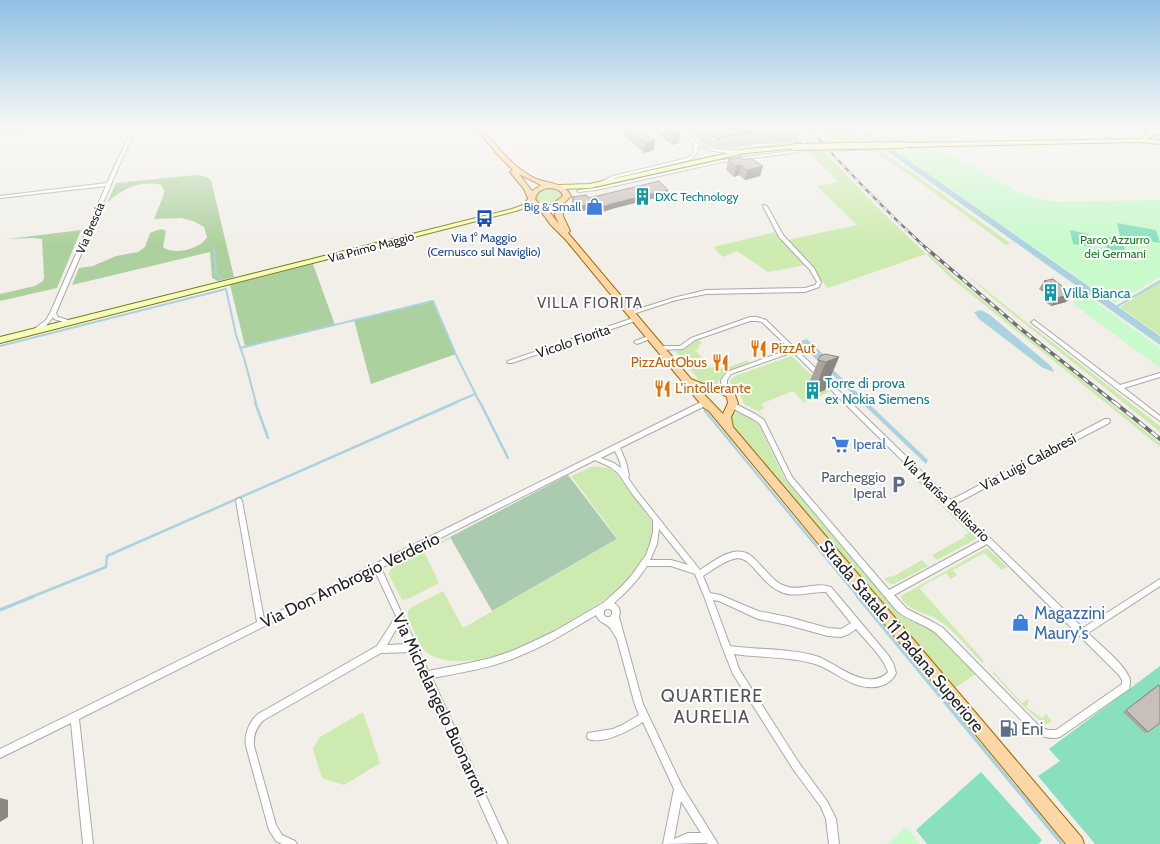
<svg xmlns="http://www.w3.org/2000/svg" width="1160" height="844" font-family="Cabin,sans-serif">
<rect width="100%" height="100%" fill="#f2efe9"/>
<g fill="#cdebb0">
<path d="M852 127 867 141 938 191 1010 243 1006 245 918 181 873 150 838 152 822 134Z"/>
<path d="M806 149H822L877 207 926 254 929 253 952 275 1160 443V447L950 277 926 254 828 288 806 265 768 272 737 251 723 257 713 247 775 232 783 241 857 225 817 186 838 182Z"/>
<path d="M549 187 562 191 564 196 550 206 539 205 534 199 538 191Z"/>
<path d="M961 270 1026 322 1160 426V432L1000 304Z"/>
<path d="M1160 281V335L1120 307Z"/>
<path d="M699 340 702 343 699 345V348L695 350 711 368 715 367 724 369 747 360 751 363 725 372 717 384 703 385 675 351C685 350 690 342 699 340Z"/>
<path d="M791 356 794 358 829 392 804 403 793 391 761 404 765 408 759 411 771 423 758 411 744 404 739 393 730 386V380L735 376Z"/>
<path d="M736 412 751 418 759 425 785 479 897 612 907 619 936 633 976 674 953 689 734 428 732 424 731 415Z"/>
<path d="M593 466 608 468 616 473 653 522C654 533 652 545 646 555 639 568 628 580 617 590 580 621 473 685 426 652 419 647 412 625 408 617V611L412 607 443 591 463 628 618 539 571 476Z"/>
<path d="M915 476 976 536 978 538 937 560 932 555 965 537 964 535 969 533 913 477Z"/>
<path d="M449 537 450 539 424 552 439 583 408 599 402 600 389 575 391 568Z"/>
<path d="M987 548 1007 567 1002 570 984 553 953 570 957 575 951 579 946 573 919 588 984 661 982 663C968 648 954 630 937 619 925 612 906 611 901 596Z"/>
<path d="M922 560 928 566 894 584H890L885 579 890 576 892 577Z"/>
<path d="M993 671 1022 703 1028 699 1029 701 1026 707 1042 718 1046 714 1052 721 1047 724C1036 722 1002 683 992 672Z"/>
<path d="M363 712 380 763 344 785 322 778 313 749 320 737Z"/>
</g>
<g fill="#add19e">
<path d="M0 127H84L0 135Z"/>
<path d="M689 127H698L714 141 782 127H790L802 143 756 144 726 149 713 147 702 143Z"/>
<path d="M197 175 206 177 211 180 234 277 218 281 212 278 210 252 72 285 79 268 93 266 116 256 138 252 145 247 150 233C155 231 162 227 166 231L163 247C173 256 201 249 207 237L204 227 193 221 181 218 154 219 164 194V190L161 185C139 180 122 189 107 203L116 183Z"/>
<path d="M81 230 57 288 0 301V294L35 286 43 281 44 277 42 239 33 238 8 239Z"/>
<path d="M313 264 335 325 245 346 230 285Z"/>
<path d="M433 300 456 354 371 384 354 320Z"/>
</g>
<path fill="#aacbaf" d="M568 475 617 539 492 611 450 537Z"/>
<g fill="#c8facc">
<path d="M866 127H897L1021 193 1036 198 1056 202 1160 200V277L1115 303 892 149 879 139Z"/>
<path d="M1087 296 1160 348V368L1072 303Z"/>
<path d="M906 827 920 844H887Z"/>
</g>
<g fill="#88e0be">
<path d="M1117 223 1156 230 1160 243 1120 236Z"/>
<path d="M1070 230 1088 234 1091 247 1073 244Z"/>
<path d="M1104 236 1122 240 1126 254 1107 250Z"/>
<path d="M1160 666V844H1095L1038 776 1060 761 1049 749Z"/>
<path d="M981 772 1042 840 1038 844H927L916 830Z"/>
</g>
<g fill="#aad3df">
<path d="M857 127H865L874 136 895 151 1160 336V345L871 140Z"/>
<path d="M981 310 990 315 1051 366 1054 372 1043 368 979 319 974 312Z"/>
<path d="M807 339 823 354 824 361 928 460 926 464 798 342Z"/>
</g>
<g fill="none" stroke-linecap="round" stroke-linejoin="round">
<g stroke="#aad3df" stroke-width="1.5">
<path d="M0 129 14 127"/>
<path d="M822 134 850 127"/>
<path d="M840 151 877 149"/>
<path d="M214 246V249"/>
</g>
<g stroke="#aad3df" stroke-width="2">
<path d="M214 248 216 273 223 280"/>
<path d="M1116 307 1160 281"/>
<path d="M0 346 226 289 236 335 244 358 256 403"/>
<path d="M240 348 433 301 456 355 480 403"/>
<path d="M454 403 475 394"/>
</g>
<g stroke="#aad3df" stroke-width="2.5">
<path d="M255 402 268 438"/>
<path d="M480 402 508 458"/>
<path d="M705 411 859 598"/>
<path d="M29 598 106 567 107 556 457 402"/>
</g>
<g stroke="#aad3df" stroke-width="3.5">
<path d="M858 597 1062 844"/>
<path d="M0 610 32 597"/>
</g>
<defs>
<g id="street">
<path d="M133 127H137L124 154 56 313 58 317 72 321 73 322 70 324 54 319 53 317C49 323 41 332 33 332L32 331 33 330 46 320 50 313 106 186 0 198V196L107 183Z"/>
<path d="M680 127H684C687 131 690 136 693 140 705 151 728 151 743 150L745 151C733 156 710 151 698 146L697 153 690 160 615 178 600 185H598V183L613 176 688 158 693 153 694 146Z"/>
<path d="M791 127H795L806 141V148L800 152 722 162 596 190 579 192 577 191 579 190 596 188 722 160 798 150 802 148V141Z"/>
<path d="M763 205 767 206 783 235 814 268 821 282 819 287 805 292 706 294 676 300 633 314H629L628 313 629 312 673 298 706 290 805 288 815 285 817 282 810 270 779 237 763 206Z"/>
<path d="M636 317 638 318 639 319 638 320 512 363H508L507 362 508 361Z"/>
<path d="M750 317H757L766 320 951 500 1105 419H1109L1110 421 1109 423 955 504 1083 628 1160 579V586L1088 633C1099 644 1124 664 1129 677 1131 681 1130 685 1129 689L1060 737C1051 740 1042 736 1034 733L937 634C925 624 909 621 897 611L788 481 760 424 753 419 730 407 729 405 730 403H734L757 415 764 420 792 477 889 590 982 540 793 352 731 374 727 380V391L726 392H722L721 380 727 372 790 349 762 322 757 321H750L695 340 683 349 660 350 657 348 660 346H680L691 338ZM987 544 1119 675 1122 680V684L1056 730H1048L1040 727 943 628 933 622 907 609 894 595Z"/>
<path d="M1034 320 1120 385 1160 373V377L1124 388 1160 416V421L1117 389 1032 323 1031 322Z"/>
<path d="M651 335 653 336 654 337 653 338 637 344 634 342 635 341Z"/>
<path d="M703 401H707L708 403 707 405 620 448 626 462 629 476 628 478 637 491 700 570C714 561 734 544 750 555 758 561 763 569 770 575 774 580 779 584 785 586 800 592 816 581 831 587L888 655 893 663 896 673C891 684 880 688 868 687 848 686 834 670 815 664 789 656 761 658 734 654L739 669 799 763 827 801 836 819 839 844H829L826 819 821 807 793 769 733 674 723 649 704 596 695 574 671 566H647C638 580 626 593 614 603 619 606 621 611 619 617L643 704 682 786 718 844H708L707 843 663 844 674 789 643 722C630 730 604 745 588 739L587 736 588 733 613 729 622 725 639 715 635 705 617 639C615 636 613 632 610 628 605 622 600 624 596 615 569 631 542 648 512 659 486 669 459 673 432 678L508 844H498L412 652 381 653 264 720C256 727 253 735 254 746L276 825 282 835 295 841 297 844H282L276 841 269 830 246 746C244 734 249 722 258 714L377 646 396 616 375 571 79 719 93 844H83L71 723 0 758V749L257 622 236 501 237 499 239 498 241 499 242 501 264 619ZM615 451 620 462 621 468 614 463 601 458ZM595 460 610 467 618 473 633 495 653 520V532L650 544 646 555 631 576 622 586 603 603 555 631 532 642 512 651 491 658 469 663 428 671 381 568ZM659 529 688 565 671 560H650L657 544ZM738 558C748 559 753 568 760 575 765 581 772 588 779 591 795 599 810 591 826 592L851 623 841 629 828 628 788 617 758 611 720 595 710 593 703 576C714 569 725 560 738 558ZM713 600 719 601 758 619 788 625 828 636 841 637 849 634 856 629C866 641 884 658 888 672 882 679 874 680 866 679 847 676 833 662 816 656 788 648 759 650 730 646ZM606 609H610L612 611V614L610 617H606L604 615V611ZM399 624 408 644 387 645ZM681 801 701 833H688L674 839Z"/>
</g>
<g id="secondary">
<path d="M1144 127H1152L1160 132V135L1153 133V135L1147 139 1160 140V144L1138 142 904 147 901 145 904 143 1141 139 1148 133Z"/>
<path d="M794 145 797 147 796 148 746 153 590 188 559 189 556 187 559 185 590 184 746 149Z"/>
<path d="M529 198 534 199 527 207 516 211 0 343V337L512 209 523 205Z"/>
</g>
<path id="primary" d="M475 127H481C497 146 511 166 534 178 547 184 565 182 571 196L562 205 563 216 570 231 568 233 691 379 703 384 725 388 734 392 738 403 731 417 733 427 1082 838 1084 844H1066L709 411 704 408 566 240 550 224 540 210 531 205 524 189 510 172 513 170 499 156ZM519 174 541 185 532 191ZM549 188C556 189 561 189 563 196L551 205H540L535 199C537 192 541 189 549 188ZM555 208V216L559 224 548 210ZM700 390 720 393 727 397 728 403 723 414Z"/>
</defs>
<use href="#street" stroke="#a9a9a9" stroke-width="2"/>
<use href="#secondary" stroke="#707d05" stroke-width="2"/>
<use href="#primary" stroke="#a06b00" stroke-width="2"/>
<use href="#street" fill="#fff" fill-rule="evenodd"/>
<use href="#secondary" fill="#f7fabf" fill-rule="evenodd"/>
<use href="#primary" fill="#fcd6a4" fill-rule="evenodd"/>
<defs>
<path id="rail-far2" d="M808 127C846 170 885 210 927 249"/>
<path id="rail-far1" d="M926 248 1021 329 1115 403"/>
<path id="rail" d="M1114 402 1160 439"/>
</defs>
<use href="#rail-far2" stroke="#707070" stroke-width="2.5"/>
<use href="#rail-far1" stroke="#707070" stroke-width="3.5"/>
<use href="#rail" stroke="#707070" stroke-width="4"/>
<use href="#rail-far2" stroke="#fff" stroke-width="1.5" stroke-dasharray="5" stroke-linecap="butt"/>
<use href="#rail-far1" stroke="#fff" stroke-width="2" stroke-dasharray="6" stroke-linecap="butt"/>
<use href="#rail" stroke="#fff" stroke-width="2.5" stroke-dasharray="8" stroke-linecap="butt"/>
<defs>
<path id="secondary-bridge" d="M794 147 904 145"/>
</defs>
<use href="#secondary-bridge" stroke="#707d05" stroke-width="8" stroke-linecap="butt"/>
<use href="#secondary-bridge" stroke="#f7fabf" stroke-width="6"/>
</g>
<g fill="#aba49e">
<path d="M624 127H639L655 140 654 150 644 153 624 135Z"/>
<path d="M652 127H672L679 143 672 145 652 129Z"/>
<path d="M700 127H778L716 140Z"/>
<path d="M728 160H744L763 166 760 176 745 180 739 175 734 177 726 170Z"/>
<path d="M668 190 667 195 615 208 590 216 586 210 580 212 572 203V197L589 198Z"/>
<path d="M1053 279 1066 302 1051 306 1043 300 1047 295 1039 289 1044 281Z"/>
<path d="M820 356 839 357 825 390 812 395 805 393Z"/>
<path d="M1159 685 1148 732 1145 733 1123 712 1155 687Z"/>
</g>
<g fill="#8b8681">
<path d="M767 127H778L716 140V138Z"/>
<path d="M680 133 679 143 672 145 673 135Z"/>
<path d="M655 140 654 150 644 153 645 143Z"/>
<path d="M741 165 739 175 734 177 736 166Z"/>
<path d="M763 166 760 176 745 180 747 170Z"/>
<path d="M668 190 667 195 615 208 590 216 591 210 615 203Z"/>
<path d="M586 205V210L580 212V207Z"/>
<path d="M1072 294 1066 302 1051 306 1057 298Z"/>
<path d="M839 357 825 390 812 395 826 362Z"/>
<path d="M0 798 8 800V817L0 822Z"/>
</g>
<g fill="#c7bfb8" stroke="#8b8681">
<path d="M626 127H639L655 140 645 143Z"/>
<path d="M662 127H672L680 133 673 135Z"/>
<path d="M703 127H767L716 138Z"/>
<path d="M740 157 744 160 750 158 763 166 747 170 741 165 736 166 728 160Z"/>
<path d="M659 181 668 190 615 203 591 210 586 205 580 207 572 197 586 195 589 198Z"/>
<path d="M1053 279 1072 294 1057 298 1049 292 1056 290 1044 281Z"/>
<path d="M825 354 839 357 826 362 818 360 820 356Z"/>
<path d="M1159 685 1160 687V723L1148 732 1126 710Z"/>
</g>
<linearGradient id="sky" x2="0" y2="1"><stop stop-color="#8fc0e4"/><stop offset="0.52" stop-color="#f9f8f5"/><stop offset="1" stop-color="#f9f8f5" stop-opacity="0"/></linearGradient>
<rect width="1160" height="245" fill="url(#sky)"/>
<defs>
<symbol id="building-bare" viewBox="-9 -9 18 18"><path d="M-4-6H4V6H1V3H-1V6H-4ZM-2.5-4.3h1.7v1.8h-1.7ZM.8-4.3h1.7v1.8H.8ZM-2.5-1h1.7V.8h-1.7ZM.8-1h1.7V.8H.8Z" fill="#0f9aa8" stroke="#fff" stroke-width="2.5" paint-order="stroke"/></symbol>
<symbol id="shop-bare" viewBox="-9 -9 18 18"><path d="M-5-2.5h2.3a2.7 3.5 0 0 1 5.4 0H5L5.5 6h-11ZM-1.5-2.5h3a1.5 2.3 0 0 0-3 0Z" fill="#3f7fe0" stroke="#fff" stroke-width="2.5" paint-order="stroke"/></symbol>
<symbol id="bus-bare" viewBox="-9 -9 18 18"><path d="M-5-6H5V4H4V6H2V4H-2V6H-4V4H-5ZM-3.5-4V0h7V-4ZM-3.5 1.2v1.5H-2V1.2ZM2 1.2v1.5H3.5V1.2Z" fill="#1a4fb4" stroke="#fff" stroke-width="2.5" paint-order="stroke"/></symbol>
<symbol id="restaurant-bare" viewBox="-9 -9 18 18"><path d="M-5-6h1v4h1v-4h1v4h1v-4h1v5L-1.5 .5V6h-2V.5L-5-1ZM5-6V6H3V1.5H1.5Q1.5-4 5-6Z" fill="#e8710a" stroke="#fff" stroke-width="2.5" paint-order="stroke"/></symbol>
<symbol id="supermarket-bare" viewBox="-9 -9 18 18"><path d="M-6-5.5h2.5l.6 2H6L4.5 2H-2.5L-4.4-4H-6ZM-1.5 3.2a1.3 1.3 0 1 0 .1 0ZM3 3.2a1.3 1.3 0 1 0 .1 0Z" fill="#3f7fe0" stroke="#fff" stroke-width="2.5" paint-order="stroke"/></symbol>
<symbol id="parking-bare" viewBox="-9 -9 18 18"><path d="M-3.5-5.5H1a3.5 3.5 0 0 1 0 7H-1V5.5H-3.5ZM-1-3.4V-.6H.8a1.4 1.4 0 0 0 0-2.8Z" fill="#5c6f8a" stroke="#fff" stroke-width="2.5" paint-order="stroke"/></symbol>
<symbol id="fuel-bare" viewBox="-9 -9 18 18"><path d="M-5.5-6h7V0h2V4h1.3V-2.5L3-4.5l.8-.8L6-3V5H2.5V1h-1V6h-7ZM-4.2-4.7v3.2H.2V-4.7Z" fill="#5c6f8a" stroke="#fff" stroke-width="2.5" paint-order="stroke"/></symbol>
</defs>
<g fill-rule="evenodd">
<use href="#building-bare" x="630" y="184" width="25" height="25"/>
<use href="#shop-bare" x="582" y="194" width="25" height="25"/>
<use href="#bus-bare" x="472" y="206" width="25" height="25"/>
<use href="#building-bare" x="1038" y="280" width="25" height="25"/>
<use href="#restaurant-bare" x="746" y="336" width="25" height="25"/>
<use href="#restaurant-bare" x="708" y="350" width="25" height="25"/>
<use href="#restaurant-bare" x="650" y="376" width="25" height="25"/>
<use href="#building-bare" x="800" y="378" width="25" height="25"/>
<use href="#supermarket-bare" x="828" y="432" width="25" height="25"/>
<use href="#parking-bare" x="886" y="472" width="25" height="25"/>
<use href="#shop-bare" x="1008" y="610" width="25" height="25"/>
<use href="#fuel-bare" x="996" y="716" width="25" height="25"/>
</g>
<g text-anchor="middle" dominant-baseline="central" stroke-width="4" stroke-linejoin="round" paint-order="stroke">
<g font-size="12" fill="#0d838f" stroke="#fff" text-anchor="start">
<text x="655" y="196">DXC Technology</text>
</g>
<g font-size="12" fill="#366cbe" stroke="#fff" text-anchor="end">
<text x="581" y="206">Big &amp; Small</text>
</g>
<g font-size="12" fill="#222" stroke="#fff">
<text transform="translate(90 228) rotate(-67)">Via Brescia</text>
<text transform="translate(371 247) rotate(-15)">Via Primo Maggio</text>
</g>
<g font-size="12" fill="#164399" stroke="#fff">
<text x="484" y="237">Via 1° Maggio<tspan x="484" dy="14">(Cernusco sul Naviglio)</tspan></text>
</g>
<g font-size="12" fill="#0c8416" stroke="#fff">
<text x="1115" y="239">Parco Azzurro<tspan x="1115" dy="14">dei Germani</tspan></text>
</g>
<g font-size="14" fill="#0d838f" stroke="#fff" text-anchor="start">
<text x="1063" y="293">Villa Bianca</text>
<text x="825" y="383">Torre di prova<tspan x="825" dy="16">ex Nokia Siemens</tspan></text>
</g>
<g font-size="14" fill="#222" stroke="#fff">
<text transform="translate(573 341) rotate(-19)">Vicolo Fiorita</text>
<text transform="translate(1028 462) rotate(-28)">Via Luigi Calabresi</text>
<text transform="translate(946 499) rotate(44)">Via Marisa Bellisario</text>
</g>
<g font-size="14" fill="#c56008" stroke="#fff" text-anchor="start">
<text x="771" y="348">PizzAut</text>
<text x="707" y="362" text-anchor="end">PizzAutObus</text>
<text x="675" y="388">L'intollerante</text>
</g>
<g font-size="14" fill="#366cbe" stroke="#fff" text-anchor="start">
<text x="853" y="444">Iperal</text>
</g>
<g font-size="14" fill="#4e5e75" stroke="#fff" text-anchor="end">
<text x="886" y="477">Parcheggio<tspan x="886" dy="16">Iperal</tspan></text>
</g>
<g font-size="15" letter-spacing="1" fill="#555" stroke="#fff">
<text x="590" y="303">VILLA FIORITA</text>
</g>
<g font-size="17" fill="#222" stroke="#fff">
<text transform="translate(350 580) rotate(-26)">Via Don Ambrogio Verderio</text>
<text transform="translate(902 636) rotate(50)">Strada Statale 11 Padana Superiore</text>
<text transform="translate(440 705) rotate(65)">Via Michelangelo Buonarroti</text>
</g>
<g font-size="17" fill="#366cbe" stroke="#fff" text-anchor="start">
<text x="1034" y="613">Magazzini<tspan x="1034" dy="20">Maury's</tspan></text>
</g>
<g font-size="17" fill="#4e5e75" stroke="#fff" text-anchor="start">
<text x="1021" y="729">Eni</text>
</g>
<g font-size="18" letter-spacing="1" fill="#555" stroke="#fff">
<text x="712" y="696">QUARTIERE<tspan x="712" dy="21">AURELIA</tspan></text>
</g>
</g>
</svg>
